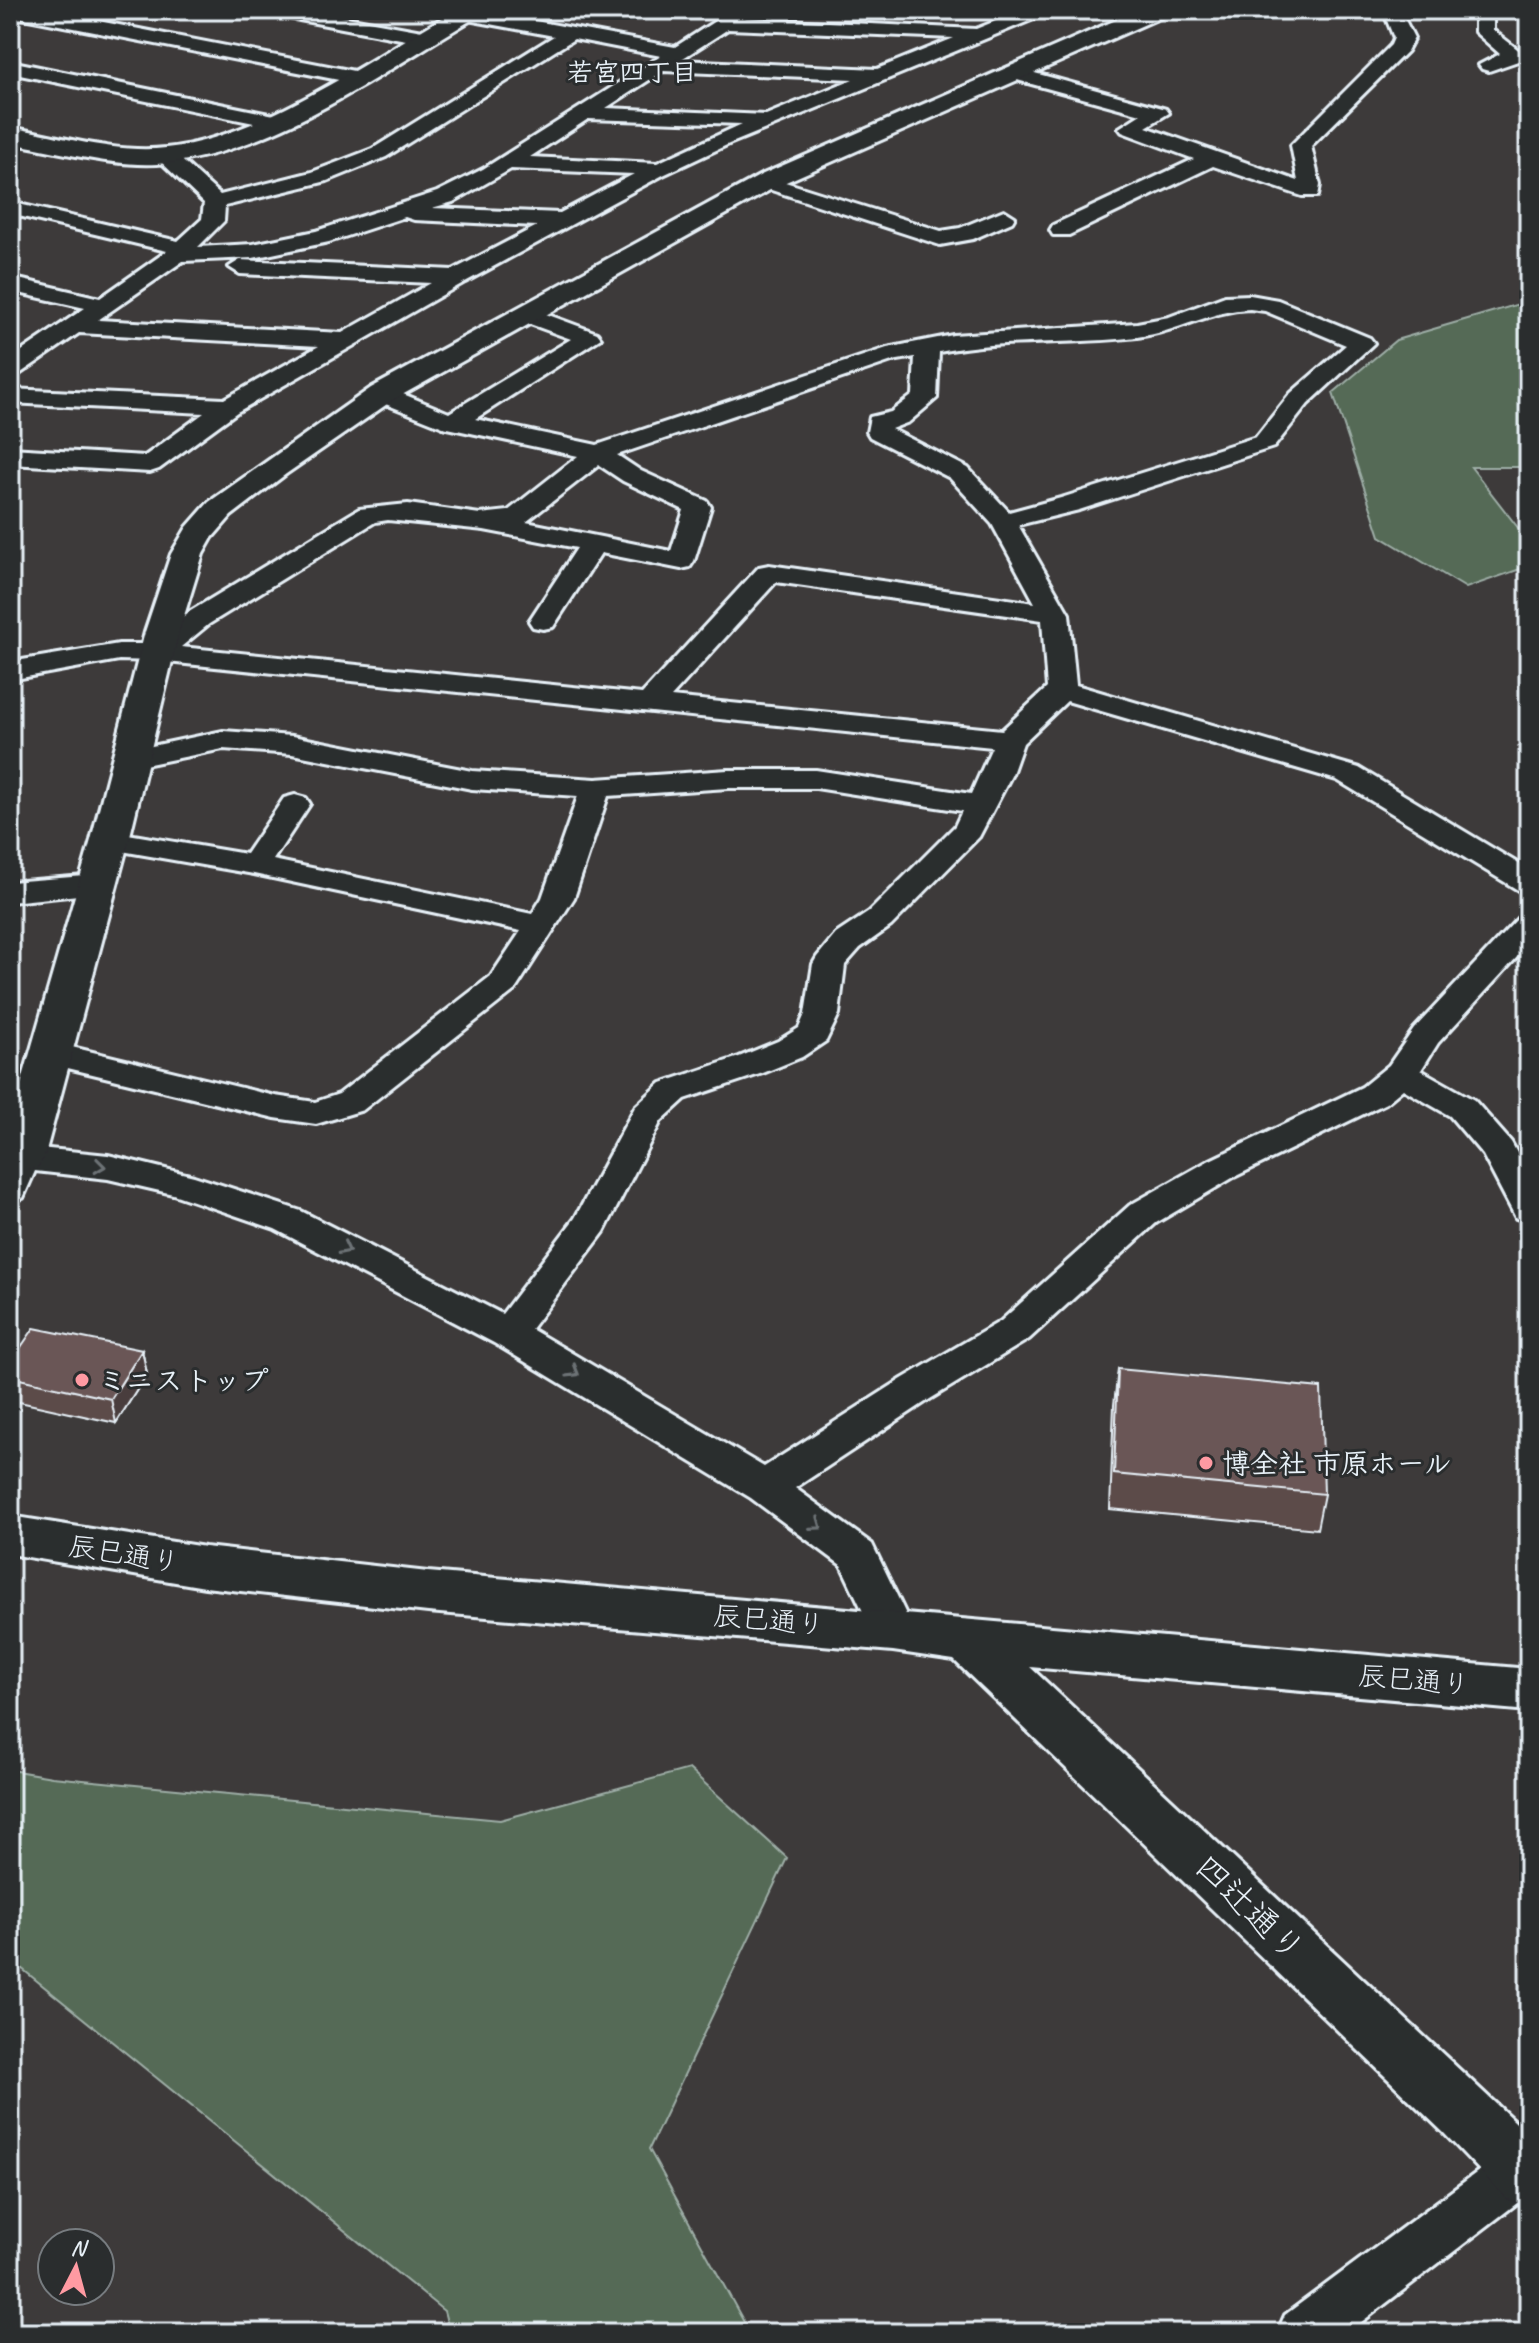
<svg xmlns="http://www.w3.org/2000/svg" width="1539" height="2343" font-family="Caveat,'Klee One',sans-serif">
<rect width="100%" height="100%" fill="#3d3a3a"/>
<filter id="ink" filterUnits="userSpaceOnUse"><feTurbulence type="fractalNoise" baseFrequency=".0125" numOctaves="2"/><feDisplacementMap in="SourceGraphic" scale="16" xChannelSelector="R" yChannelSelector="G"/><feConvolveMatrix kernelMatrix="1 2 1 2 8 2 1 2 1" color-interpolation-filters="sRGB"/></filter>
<g filter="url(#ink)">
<g fill="#556a56" stroke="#9eaea7" stroke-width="2">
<path d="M1529 301V467H1471L1529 542V566L1466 588 1380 536 1333 393 1396 340Z"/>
<path d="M689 1769 787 1858 649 2149 750 2333H450L444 2311 10 1959V1770L52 1777 500 1820Z"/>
</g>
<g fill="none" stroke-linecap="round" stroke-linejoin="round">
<defs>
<g id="street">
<path d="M10 10H42L354 71 364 77 354 83 13 16Z"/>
<path d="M269 10H308L422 31 431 37 422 43 278 16Z"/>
<path d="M437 10H476L675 47 732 10H754L745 18 976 29 1023 10H1048L1046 14 729 144 663 175 465 282 237 412 159 469 150 472 10 464V448L145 456 204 413 10 403V389L224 399 319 346 79 333 18 375 10 377V359L85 308 10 291V277L100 298 167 251 10 214V202L178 241 202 219 204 203 159 160 156 156 159 152H173L220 195 312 172 372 149 554 36 446 16ZM728 29 954 38 877 69 680 60ZM574 39 661 56 483 169 437 192 316 231 253 244 198 247 224 221 225 206 327 181 386 157ZM663 71 853 79 766 115 606 108ZM588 119 742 124 657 163 530 157ZM511 169 634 174 560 213 432 208 453 202ZM405 217 414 220 537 226 453 270 240 260 229 267 240 274 431 283 342 333 98 320 183 261 253 258 329 242Z"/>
<path d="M1387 10H1405L1404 18 1414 38 1407 51 1311 146 1320 185 1318 196H1302L1213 166 1069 235H1053L1050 230 1053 225 1194 159 1122 132 1119 128 1141 114 1006 77 1003 73 1006 69H1020L1166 109 1169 113 1146 127 1298 181 1291 145 1391 45 1394 38 1386 18Z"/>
<path d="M1484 14 1493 20V30L1521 52 1524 56 1521 60 1489 71 1482 69 1479 65 1500 54 1475 32V20Z"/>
<path d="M10 61 279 116 289 122 279 128 10 73Z"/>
<path d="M766 176 941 231 960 228 1004 210 1015 217 1012 222 973 239 940 245 759 186 755 182Z"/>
<path d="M1250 295 1278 300 1370 338 1374 343 1308 404 1274 447 1079 510 1018 525 1069 614 1076 685 1359 768 1529 870V893L1518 890 1337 780 1067 701 1023 743 1012 774 979 837 891 926 860 948 845 965 839 1014 826 1041 802 1057 763 1073 685 1099 661 1121 604 1232 531 1329 764 1467 902 1379 1001 1321 1130 1205 1208 1161 1362 1087 1389 1065 1414 1029 1518 918 1529 915V944L1438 1043 1421 1070 1474 1100 1511 1142 1529 1175V1221L1516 1218 1483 1155 1450 1116 1403 1089 1386 1103 1234 1177 1156 1223 1029 1339 930 1399 795 1488 872 1544 914 1631 908 1643 893 1648 878 1643 841 1565 751 1498 494 1343 275 1229 173 1194 108 1179 35 1171 23 1198 10 1202V1145L108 1155 194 1176 301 1211 502 1314 575 1218 635 1107 661 1083 739 1057 778 1041 799 1028 805 1014 813 964 817 957 836 934 869 912 955 826 962 811 816 788H728L608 796 574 898 515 990 363 1110 316 1124 275 1118 51 1064 39 1061 34 1053 39 1045 51 1042 275 1096 315 1102 339 1094 491 976 521 931 254 874 110 849 99 847 94 840 99 833 110 831 246 854 284 798 295 795 306 798 310 804 273 860 532 914 542 898 578 796 472 789 292 754 223 749 130 768 119 765 115 759 119 753 223 731 292 736 472 771 596 779 728 770H816L971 794 992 747 157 661 119 660 10 680V662L119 644H150L189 612 359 509 408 504 480 514 508 511 578 456 443 427 373 399 370 394 373 389H391L449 413 571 339 519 320 515 315 519 310H535L597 333 601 338 475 419 597 445 887 348 953 335 1137 323 1169 317 1225 296ZM1250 309 1265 311 1346 345 1291 393 1256 437 1061 498 1009 512 968 468 891 429 909 422 937 398 939 352C1003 339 1071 345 1137 337 1177 332 1212 310 1250 309ZM915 357 913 395 891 412 870 417 867 432 870 437 950 478 992 524 1035 603 769 565 759 567 642 694 181 647 209 624 375 522 388 520 484 530 577 548 529 621 533 627 543 629 553 627 601 553 681 569 690 567 694 561 711 507 707 501 641 471 617 455 892 361ZM599 465 623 481 684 510 671 551 526 522ZM776 582 1042 620 1047 688 1002 730 671 697Z"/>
<path d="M97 875 108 878 113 885 108 892 10 902V882Z"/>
<path d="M1521 2146 1529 2149V2194L1347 2333H1277L1285 2315 1503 2153Z"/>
</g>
<g id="secondary">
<path d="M456 10H483L480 15C385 70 279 150 167 163 119 169 58 151 10 143V127C60 136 116 154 166 148 258 139 375 56 456 10Z"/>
<path d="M1139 10H1169L1166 15 779 185 393 400 286 474 231 516 212 538 203 554 179 632 129 840 44 1158 37 1168 22 1172 10 1169V1123L91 840 145 632 171 554 187 527 209 502 371 388 761 175Z"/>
<path d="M10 1516 205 1547 428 1572 1529 1669V1711L1030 1667 1529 2135V2207L1507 2199 1443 2132 954 1660 893 1651 428 1612 205 1587 10 1554Z"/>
</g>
</defs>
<use href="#street" stroke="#e8f1f8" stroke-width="6"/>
<use href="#secondary" stroke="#e8f1f8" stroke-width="6"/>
<use href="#street" fill="#2a2d2e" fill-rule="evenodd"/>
<use href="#secondary" fill="#2a2d2e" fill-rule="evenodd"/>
</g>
<g fill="#5b4b4a" stroke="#e8f1f8" stroke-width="2">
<path d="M142 1350 147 1374 116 1423 10 1400V1363Z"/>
<path d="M1118 1369 1324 1494 1317 1529 1110 1509 1114 1405Z"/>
</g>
<path fill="#4a3d3c" stroke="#e8f1f8" stroke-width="2" d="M142 1350 147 1374 116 1423 111 1399Z"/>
<g fill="#6a5756" stroke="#e8f1f8" stroke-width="2">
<path d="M34 1328 142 1350 111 1399 10 1377V1363Z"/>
<path d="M1118 1369 1321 1388 1324 1494 1114 1474Z"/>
</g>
<defs><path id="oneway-chevron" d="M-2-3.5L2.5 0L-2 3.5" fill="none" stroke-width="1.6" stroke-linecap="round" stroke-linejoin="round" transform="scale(2)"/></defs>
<g stroke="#6c7275">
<use href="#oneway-chevron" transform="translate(100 1166) rotate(7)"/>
<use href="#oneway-chevron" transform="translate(345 1249) rotate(27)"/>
<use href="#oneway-chevron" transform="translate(574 1372) rotate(31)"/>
<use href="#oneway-chevron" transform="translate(817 1525) rotate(36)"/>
</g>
</g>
<g fill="#ff9aa2" stroke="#2a2d2e" stroke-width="3">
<circle cx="82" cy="1380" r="8"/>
<circle cx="1206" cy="1463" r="8"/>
</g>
<g text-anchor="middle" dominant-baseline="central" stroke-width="6" stroke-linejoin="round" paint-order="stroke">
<g font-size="26" font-weight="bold" fill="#e8f1f8" stroke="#2a2d2e">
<text x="632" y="72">若宮四丁目</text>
</g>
<g font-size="28" font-weight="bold" fill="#e8f1f8" stroke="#2a2d2e" text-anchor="start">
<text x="98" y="1380">ミニストップ</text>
<text x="1222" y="1463">博全社 市原ホール</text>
</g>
<g font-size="28" fill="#e8f1f8" stroke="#2a2d2e">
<text transform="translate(124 1554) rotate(9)">辰巳通り</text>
<text transform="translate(769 1620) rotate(5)">辰巳通り</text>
<text transform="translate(1414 1680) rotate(5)">辰巳通り</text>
</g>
<g font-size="34" fill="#e8f1f8" stroke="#2a2d2e">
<text transform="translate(1250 1908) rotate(44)">四辻通り</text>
</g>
</g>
<rect width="1539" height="2343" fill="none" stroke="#2a2d2e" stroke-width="40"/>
<rect x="20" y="20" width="1499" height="2303" fill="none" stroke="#e8f1f8" stroke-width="3" filter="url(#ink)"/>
<g transform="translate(76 2267) rotate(6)"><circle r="38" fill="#2a2d2e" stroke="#767b7f" stroke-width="2"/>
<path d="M0-6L14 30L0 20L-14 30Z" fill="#ff9aa2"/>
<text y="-12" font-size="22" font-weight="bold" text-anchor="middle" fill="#e8f1f8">N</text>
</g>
</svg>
